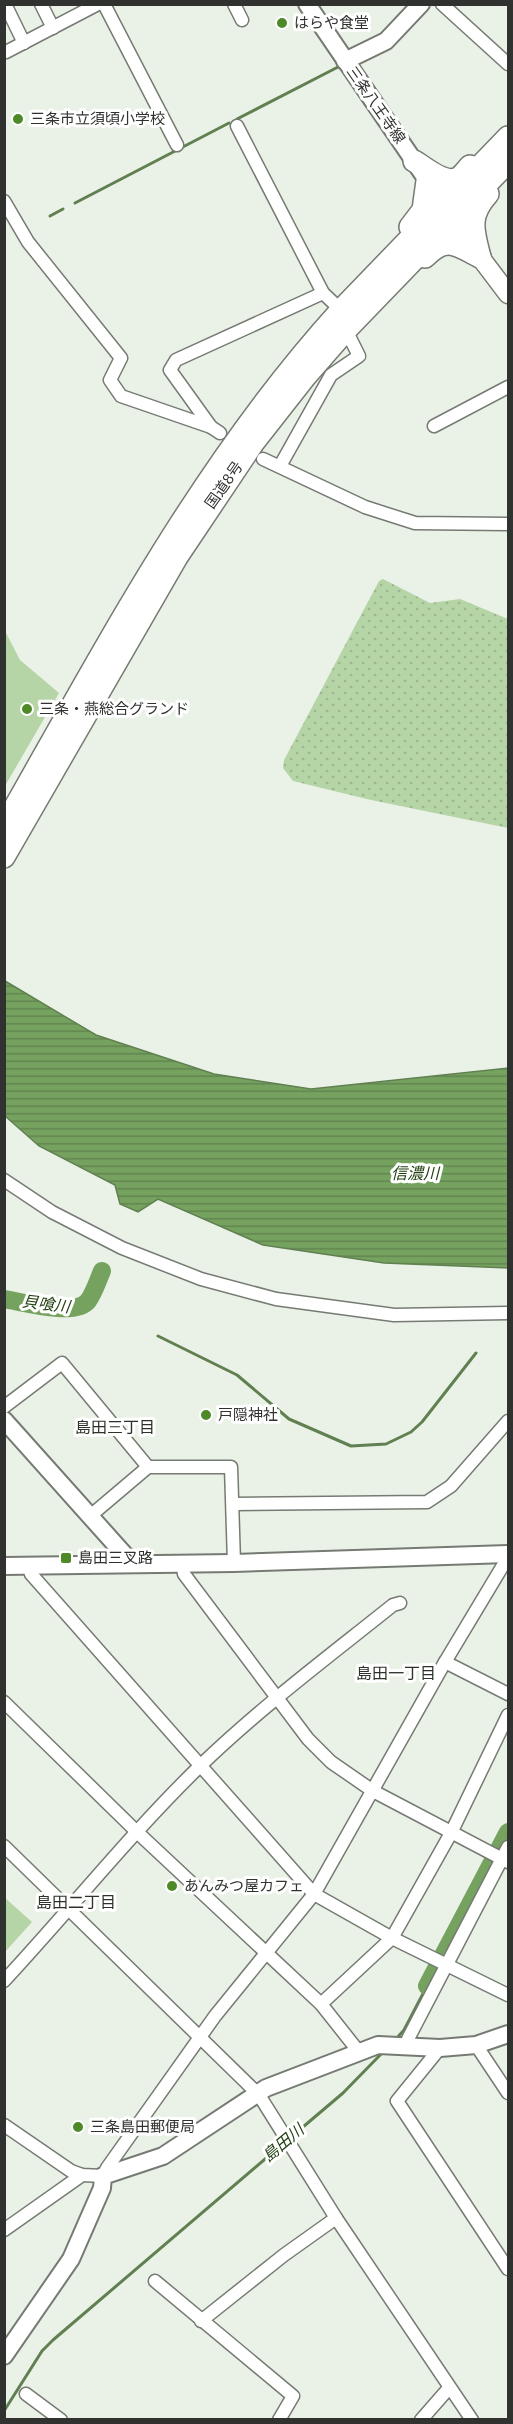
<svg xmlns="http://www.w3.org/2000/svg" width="513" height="2424" font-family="'Roboto Serif','Noto Sans JP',serif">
<defs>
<pattern id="green-dots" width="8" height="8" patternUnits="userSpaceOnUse" patternTransform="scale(1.5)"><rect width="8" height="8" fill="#b5d5a6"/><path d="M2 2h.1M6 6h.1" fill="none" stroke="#9cb78f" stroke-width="1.8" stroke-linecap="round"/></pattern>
<pattern id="water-rules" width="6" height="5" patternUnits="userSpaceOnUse" patternTransform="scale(1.5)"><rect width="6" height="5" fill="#76a260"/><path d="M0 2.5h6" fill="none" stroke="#618550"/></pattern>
</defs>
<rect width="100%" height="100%" fill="#eaf2e7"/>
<path fill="url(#green-dots)" d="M383 579 430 603 460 599 508 619V828L371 800 293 781 283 768 284 760 379 581Z"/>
<g fill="#b5d5a6">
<path d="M5 631 20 660 59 693 5 786Z"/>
<path d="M4 1897 32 1922 5 1952H4Z"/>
</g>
<path fill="url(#water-rules)" stroke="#618051" stroke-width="1.5" d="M5 981 96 1035 214 1074 311 1089 508 1068V1268L384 1263 263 1245 158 1199 138 1212 120 1204 115 1185 39 1146 5 1116Z"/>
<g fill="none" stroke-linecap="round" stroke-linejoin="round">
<g stroke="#618051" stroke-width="3">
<path d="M237 119 340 66"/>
<path d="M75 203 229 123"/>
<path d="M50 216 63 209"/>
<path d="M158 1336 237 1375 289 1419 351 1446 386 1444 411 1432 422 1422 476 1353"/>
<path d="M395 2040 404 2030 427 1986"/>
<path d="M290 2138 343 2093 384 2051"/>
<path d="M4 2411 42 2351 53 2340 285 2142"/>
</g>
<g stroke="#76a260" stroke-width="18">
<path d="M4 1299C23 1302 75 1317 88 1301 94 1293 98 1280 102 1271"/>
<path d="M427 1986 508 1832"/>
</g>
<defs>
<g id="street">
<path d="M5 4 24 43"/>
<path d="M41 4 53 28"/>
<path d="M104 4 177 145"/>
<path d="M234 4 242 20"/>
<path d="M442 4 508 64"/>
<path d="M6 52 98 4"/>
<path d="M237 126 323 293 341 310"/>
<path d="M4 201 28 242 121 358 110 380 121 396 211 427 220 433"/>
<path d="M434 426 508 387"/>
<path d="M211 427 170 370 176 360 323 293"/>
<path d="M263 459 365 507 415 523 508 524"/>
<path d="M280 466 331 375 359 356 346 330"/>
<path d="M4 1180 52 1212 122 1248 201 1279 276 1299 394 1315 508 1313"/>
<path d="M4 1407 62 1363 148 1467"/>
<path d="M233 1504 427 1502 451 1486 508 1421"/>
<path d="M89 1517 148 1467H231L234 1563"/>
<path d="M182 1563 184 1574 308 1739 331 1762 373 1791 508 1862"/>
<path d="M28 1566 31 1574 314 1894 392 1938 508 1995"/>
<path d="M445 1662 508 1694"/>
<path d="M4 1702 137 1832 321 2004 359 2052"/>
<path d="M4 1846 259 2095 336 2218 472 2420"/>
<path d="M4 1981C70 1910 131 1833 200 1766 260 1708 328 1657 393 1605L400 1603"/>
<path d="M321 2004 392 1938 451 1833 508 1715"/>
<path d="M476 2045 508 2093"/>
<path d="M410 2047 408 2039 508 1847"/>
<path d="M440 2048 397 2101 508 2269"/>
<path d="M4 2125 71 2171 82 2175 103 2176 107 2168 215 2016 314 1894 445 1662 505 1562 506 1555"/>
<path d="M4 2230 82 2175"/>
<path d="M155 2281 293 2396 279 2420"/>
<path d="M201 2321 284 2255 336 2218"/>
<path d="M26 2394 61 2420"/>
<path d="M421 2420 449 2388"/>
</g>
<g id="secondary">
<path d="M307 4 444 205"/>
<path d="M345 61 386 41 421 4"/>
<path d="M4 1420 132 1563"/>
<path d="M4 1566 234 1563 508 1554"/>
<path d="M4 2356 71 2259 102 2188 103 2176 163 2156 266 2088 352 2055 378 2045 440 2048 476 2045 508 2034"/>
</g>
<path id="primary" d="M446 208 480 257 508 294"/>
<g id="highway">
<path d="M414 161C425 167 442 183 455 179 461 178 466 170 470 166"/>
<path d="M410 227 423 210 427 181"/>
<path d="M425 257C447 235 456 245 480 257"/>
<path d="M480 257C473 230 468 216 488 194"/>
<path d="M4 826C106 647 202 463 341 310L508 137"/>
<path d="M4 857 177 557 254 442 305 377 346 330 508 162"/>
</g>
</defs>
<use href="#street" stroke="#757b72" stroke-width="15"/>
<use href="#secondary" stroke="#757b72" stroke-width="20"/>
<use href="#primary" stroke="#757b72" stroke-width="21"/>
<use href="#highway" stroke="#757b72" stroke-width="24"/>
<use href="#street" stroke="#fff" stroke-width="12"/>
<use href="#secondary" stroke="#fff" stroke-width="16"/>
<use href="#primary" stroke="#fff" stroke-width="18"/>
<use href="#highway" stroke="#fff" stroke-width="21"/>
</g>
<g fill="#4d8927" stroke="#fff" stroke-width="2">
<circle cx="282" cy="23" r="6"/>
<circle cx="18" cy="119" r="6"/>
<circle cx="27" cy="709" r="6"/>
<circle cx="206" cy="1415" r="6"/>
<rect x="60" y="1552" width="12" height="12" rx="3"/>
<circle cx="172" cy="1886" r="6"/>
<circle cx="78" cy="2127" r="6"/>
</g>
<g text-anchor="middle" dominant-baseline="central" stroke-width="6" stroke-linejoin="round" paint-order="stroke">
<g font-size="15" fill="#2f322e" stroke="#fff" text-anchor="start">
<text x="294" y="23">はらや食堂</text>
<text x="30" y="119">三条市立須頃小学校</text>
<text x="39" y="709">三条・燕総合グランド</text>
<text x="218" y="1415">戸隠神社</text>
<text x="78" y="1558">島田三叉路</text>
<text x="184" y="1886">あんみつ屋カフェ</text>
<text x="90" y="2127">三条島田郵便局</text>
</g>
<g font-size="15" fill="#2f322e" stroke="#fff">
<text transform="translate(376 105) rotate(55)">三条八王寺線</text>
<text transform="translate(224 485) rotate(-55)">国道8号</text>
</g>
<g font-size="16" font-style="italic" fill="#234011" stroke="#fff">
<text x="415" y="1173">信濃川</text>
<text transform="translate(46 1304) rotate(7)">貝喰川</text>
<text transform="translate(283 2143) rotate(-40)">島田川</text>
</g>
<g font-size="16" fill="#2c322a" stroke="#fff">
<text x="115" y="1427">島田三丁目</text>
<text x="396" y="1673">島田一丁目</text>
<text x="76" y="1902">島田二丁目</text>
</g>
</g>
<rect width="513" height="2424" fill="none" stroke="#2f322e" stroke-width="12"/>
</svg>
